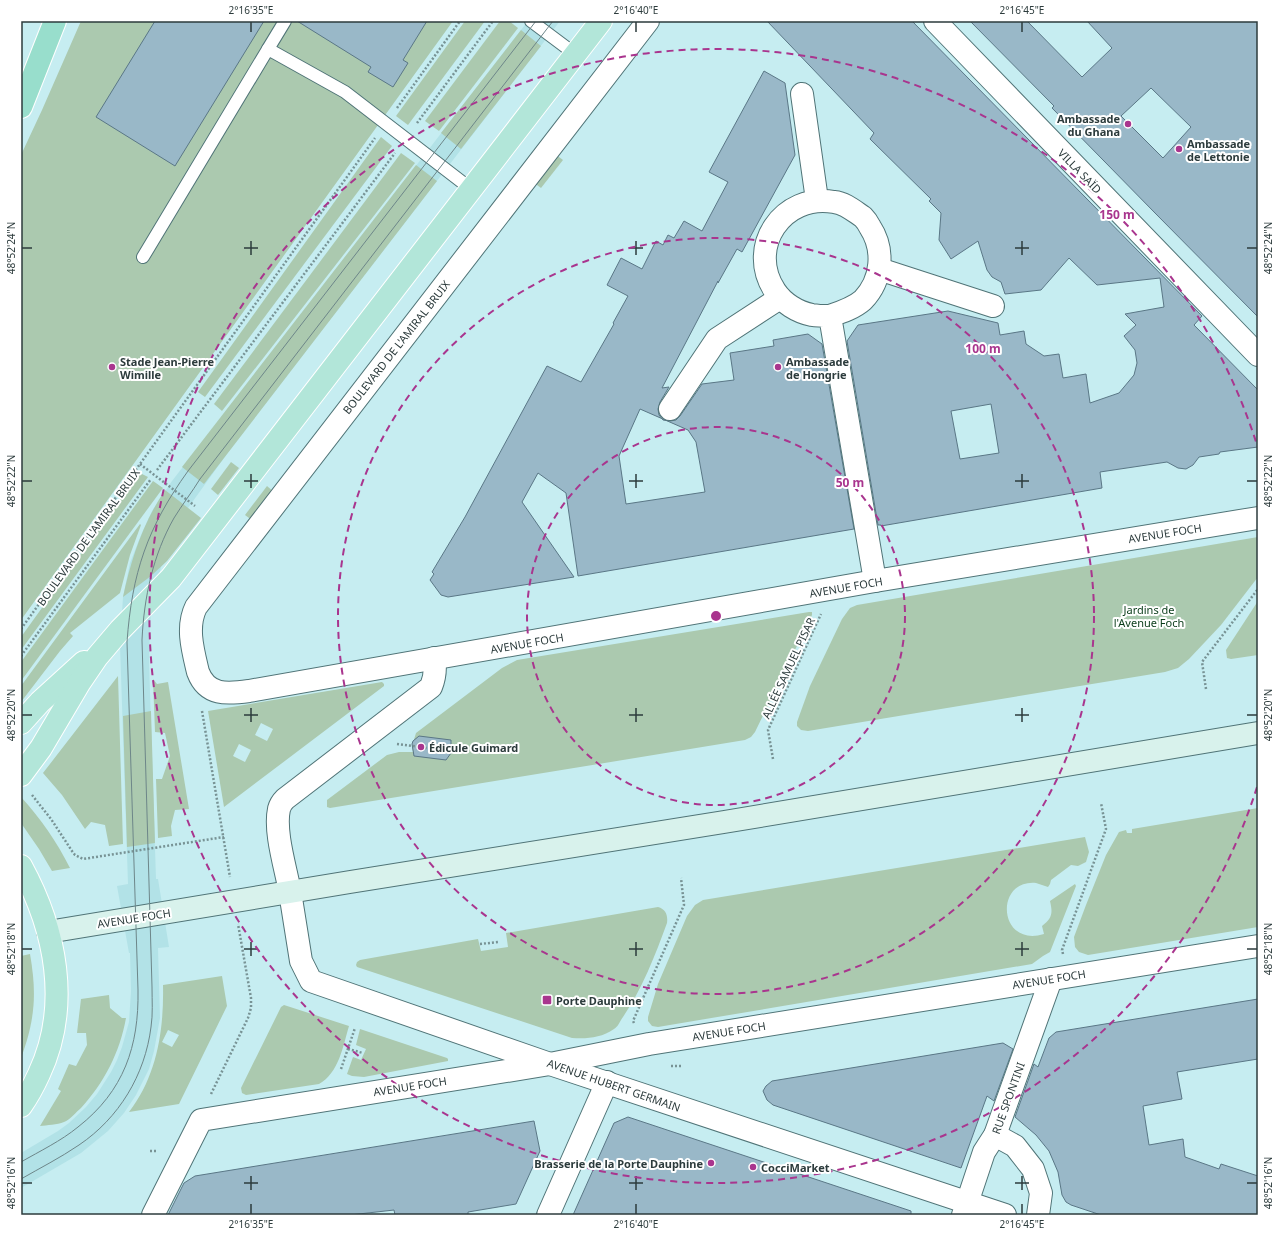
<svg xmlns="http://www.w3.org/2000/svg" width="1279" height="1236" font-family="'Noto Sans',sans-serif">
<rect width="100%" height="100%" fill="#c6edf1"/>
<path fill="#b2e2e7" d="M528 21H560L229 451 188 508 179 526 161 567 151 611 150 628 149 661 156 879H158L169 947 158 948 160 1018 154 1051 149 1069 136 1095 124 1113 108 1131 81 1153 21 1188V1153L58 1131 69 1123 86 1107 97 1094 111 1072 117 1060 122 1047 129 1022 131 991 130 953H129L117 886 128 884 120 645 123 597 130 563 141 535 152 511 172 481Z"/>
<g fill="#abc9af" fill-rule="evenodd">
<path d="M81 21H453L21 620V155L42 110Z"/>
<path d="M465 21H485L408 125 396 116Z"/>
<path d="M500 21H509L518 28 439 131 425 121Z"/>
<path d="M521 30 541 46 461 149 441 133Z"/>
<path d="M381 137 392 146 205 397 198 392Z"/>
<path d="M401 153 415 163 222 411 214 404Z"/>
<path d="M555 154 563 160 541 188 533 182Z"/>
<path d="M416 165 437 181 204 484 182 467Z"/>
<path d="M231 462 239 468 218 495 211 489Z"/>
<path d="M142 474 148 477 21 650V637L136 477Z"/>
<path d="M153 481 163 488 21 681V662Z"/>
<path d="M267 486 275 493 253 521 245 515Z"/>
<path d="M165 490 201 518 167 561 151 576 123 597C131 559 143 523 165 490Z"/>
<path d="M140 524 141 525 130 555 120 593 70 633 73 636 60 651 21 702V686Z"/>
<path d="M1258 537V577L1221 625 1189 659 1178 668 1165 672 808 731 801 730 797 726V722L810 686 842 619 850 608 857 605Z"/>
<path d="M1258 601V655L1231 659 1227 658 1226 650Z"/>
<path d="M809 612H812V615L755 732 751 737 745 740 330 808 327 807V800L387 755 399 752H413L412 746 416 733 502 668 517 660Z"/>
<path d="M118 676 123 844 109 846 105 825 91 822 85 829 62 795 43 773Z"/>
<path d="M153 679 157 684 168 682 189 809 175 810 171 826 172 836 158 838 156 779H162L170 756 165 733 155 732Z"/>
<path d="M382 682 384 684V686L224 807 208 711ZM261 723 273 729 267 741 255 735ZM239 744 251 750 245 762 233 756Z"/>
<path d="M151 711 155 843 127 847 123 716Z"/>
<path d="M21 797C41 819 57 842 70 868L52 871 39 849 21 823Z"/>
<path d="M1258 808V927L1088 955 1079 952 1075 947 1074 937 1086 905 1106 855 1119 832 1126 830 1127 833H1132V829Z"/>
<path d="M1085 837 1089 852 1086 862 1078 866 1071 865 1051 880 1050 884 1048 887C1044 886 1040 884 1036 883 994 879 998 948 1044 934L1042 926C1052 918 1053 914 1050 901L1075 884 1076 886 1050 952 1043 956 1032 964 658 1027 652 1026 648 1021V1017L658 984 687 916 695 905 703 900Z"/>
<path d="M658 907C666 909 668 916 667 923 655 956 642 989 623 1017 620 1021 618 1027 614 1029 601 1038 587 1039 572 1038L357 967 356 965 357 962 360 960 478 939 481 951 508 947 506 933Z"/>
<path d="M30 954C37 994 35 1020 21 1058V956Z"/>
<path d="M222 976 227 1006 179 1104 129 1112C157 1076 164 1030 163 985ZM168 1030 179 1035 172 1047 162 1042Z"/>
<path d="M109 995 110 1008 122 1018H126C120 1052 104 1083 81 1108 76 1112 70 1120 64 1122 57 1125 47 1125 40 1126L61 1091 58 1089 69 1064 76 1066 87 1045 86 1033H77L81 999Z"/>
<path d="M284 1005 349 1026C343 1046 339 1073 319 1084L246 1095 242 1093 241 1088 281 1007Z"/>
<path d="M360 1029 447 1058 448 1059V1061L364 1077 352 1076 347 1074 353 1057 361 1060 366 1049 356 1045Z"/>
</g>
<g fill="#99b8c8" stroke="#5a7786" fill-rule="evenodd">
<path d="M155 21H264L175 166 96 117Z"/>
<path d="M297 21H427L403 60 408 63 393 87 368 72 371 67Z"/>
<path d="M767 21H912L1202 316 1194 325 1258 390V447L1220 452 1219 454 1199 457 1193 465 1186 469 1178 468 1167 462 1100 472 1102 488 881 526V525H878L847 341 858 325 948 311 998 323 1000 335 1024 331 1026 344 1044 356 1059 354 1063 378 1086 374 1090 403 1119 393 1134 375 1137 363 1135 350 1124 336 1136 325 1125 314 1164 307 1160 278 1097 285 1069 258 1041 290 1005 294 1001 282 992 277 987 270 978 241 951 259 939 240 941 213 929 201 931 199 870 139 874 133ZM991 404 999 453 960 459 951 411Z"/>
<path d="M970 21H1027L1082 77 1112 48 1087 21H1258V317L1155 213 1052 108 1054 106ZM1151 88 1191 127 1163 158 1121 116Z"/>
<path d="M764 71 785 83 795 155 742 252 737 249 718 283V281L662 388 669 387 660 402 658 409 659 415 663 420 670 421 676 420 680 416 702 384 734 380 730 353 774 346 773 340 808 334 822 344 854 529 578 576 566 493 538 473 522 502 574 577 448 597 441 595 430 580 434 574 432 572 465 517 547 366 581 382 614 324 613 323 628 296 607 285 621 258 642 269 656 241 663 245 668 235 674 238 684 221 702 231 728 182 709 172ZM640 409 688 430 696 442 705 492 626 504 619 456Z"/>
<path d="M419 736 451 740V753L446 760 414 756 412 744 413 741Z"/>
<path d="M1258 999V1059L1177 1072 1182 1099 1143 1106 1149 1145 1183 1139 1185 1157 1219 1169 1221 1164 1258 1176V1215H1101L1071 1205 1066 1202 1062 1195 1058 1172 1049 1151 1036 1135 1015 1117 1034 1064 1038 1067 1049 1038 1056 1032Z"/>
<path d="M1003 1043 1013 1049 994 1101 987 1096 961 1168 773 1105 767 1100 763 1091 766 1086 772 1081Z"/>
<path d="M628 1117 911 1211V1215H573L614 1123Z"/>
<path d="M534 1121 540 1151 516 1204 468 1212V1215H395L394 1210 350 1215H168L184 1183 195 1176Z"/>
</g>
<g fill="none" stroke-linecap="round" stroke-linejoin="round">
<defs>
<g id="service">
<path d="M531 21 575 54"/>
<path d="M268 49 285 21"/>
<path d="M143 257 268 49 345 92 471 189"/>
</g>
<g id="minor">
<path d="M648 21 196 607C186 627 193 651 198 672 207 696 227 694 249 691L875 581 1258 518"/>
<path d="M935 21 1258 355"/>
<path d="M802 94 817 200"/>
<path d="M879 269 993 306"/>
<path d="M830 316C824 316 818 316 812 315 797 312 783 303 775 291 746 247 783 193 834 202 845 203 854 211 863 217 866 220 868 223 870 227 885 250 882 280 863 300 854 308 842 312 830 316L875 581"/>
<path d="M670 409 717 339 780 298"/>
<path d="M290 892C286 869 274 832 279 809 280 805 282 802 285 799L431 687C435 677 436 669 434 658"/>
<path d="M995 1135 1015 1146 1033 1169 1041 1193 1038 1215"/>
<path d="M153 1215 201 1120 550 1064 649 1044 1258 946"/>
<path d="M548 1215 607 1082"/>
<path d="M963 1215 984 1152 995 1135 1051 979"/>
</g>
<path id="tertiary" d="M290 892 301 961 311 981 550 1064 1005 1215"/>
<path id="secondary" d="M48 932 350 882 724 822 1258 733"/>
<g id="primary">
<path d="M21 723 40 702 84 662"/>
<path d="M21 775 41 748 80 682 97 657 120 630 171 578 601 21"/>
<path d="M21 866C56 930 71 1006 39 1074 34 1085 28 1096 21 1106"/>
</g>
<path id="trunk" d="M21 107 55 21"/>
</defs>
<use href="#service" stroke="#507477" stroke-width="14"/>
<use href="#minor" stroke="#507477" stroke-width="24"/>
<use href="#tertiary" stroke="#507477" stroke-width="24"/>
<use href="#secondary" stroke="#507477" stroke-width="24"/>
<use href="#primary" stroke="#fff" stroke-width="24"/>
<use href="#trunk" stroke="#fff" stroke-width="24"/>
<g stroke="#789395" stroke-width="2.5" stroke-dasharray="2 2" stroke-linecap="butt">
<path d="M397 108 460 21"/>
<path d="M417 123 493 21"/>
<path d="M140 464 195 506"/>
<path d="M157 470 395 153"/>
<path d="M21 629 375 138"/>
<path d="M21 656 151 479"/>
<path d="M1206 689 1202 662 1258 589"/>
<path d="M202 711 230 877"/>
<path d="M397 744 450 751"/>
<path d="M773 759 768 730 821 614"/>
<path d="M32 795 51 819 72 851 75 855 83 859 224 837"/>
<path d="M480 944 499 942"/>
<path d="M1063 954 1062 950 1106 829 1101 803"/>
<path d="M634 1023 633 1021 684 905 681 878"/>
<path d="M348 1049 363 1053"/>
<path d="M671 1066H683"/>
<path d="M341 1069 355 1028"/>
<path d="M211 1094 248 1018 251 1008V998L238 924"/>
<path d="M150 1151H157"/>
</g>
<use href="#service" stroke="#fff" stroke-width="12"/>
<use href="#minor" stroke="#fff" stroke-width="22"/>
<use href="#tertiary" stroke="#fff" stroke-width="22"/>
<use href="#secondary" stroke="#d8f2ec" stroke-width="22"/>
<use href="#primary" stroke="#b2e6d9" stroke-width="22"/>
<use href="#trunk" stroke="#98decc" stroke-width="22"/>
<g stroke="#6d8689" stroke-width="1">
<path d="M21 1162C40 1151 61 1141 78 1127 124 1091 139 1046 138 990L127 642C132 573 147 528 188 471L536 21"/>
<path d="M21 1179C40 1168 60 1158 79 1145 119 1118 145 1075 151 1027 153 1014 152 1001 152 987L142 640C144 597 153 555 174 518 182 505 192 492 200 479L553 21"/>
</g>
</g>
<path fill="none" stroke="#2c3b3c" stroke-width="1.5" d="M251 22V32M636 22V32M1022 22V32M251 241V255M636 241V255M1022 241V255M22 248H32M244 248H258M629 248H643M1015 248H1029M1247 248H1257M251 474V488M636 474V488M1022 474V488M22 481H32M244 481H258M629 481H643M1015 481H1029M1247 481H1257M251 708V722M636 708V722M1022 708V722M22 715H32M244 715H258M629 715H643M1015 715H1029M1247 715H1257M251 942V956M636 942V956M1022 942V956M22 949H32M244 949H258M629 949H643M1015 949H1029M1247 949H1257M251 1176V1190M636 1176V1190M1022 1176V1190M22 1183H32M244 1183H258M629 1183H643M1015 1183H1029M1247 1183H1257M251 1204V1214M636 1204V1214M1022 1204V1214"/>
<g fill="none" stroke="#a9358e" stroke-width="2" stroke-dasharray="7 5">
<circle cx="716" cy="616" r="189"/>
<circle cx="716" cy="616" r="378"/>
<path d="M1257 787A567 567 0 1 1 1257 445"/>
</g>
<g fill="#a9358e" stroke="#fff" stroke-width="1.5">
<circle cx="1128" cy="124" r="4"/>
<circle cx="1179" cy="149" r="4"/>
<circle cx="112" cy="367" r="4"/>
<circle cx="778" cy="367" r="4"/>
<circle cx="421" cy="747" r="4"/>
<rect x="542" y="995" width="10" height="10" rx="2"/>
<circle cx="711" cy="1163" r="4"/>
<circle cx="753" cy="1167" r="4"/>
</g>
<g text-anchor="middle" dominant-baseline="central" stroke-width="4" stroke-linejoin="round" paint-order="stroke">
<g font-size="11" font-weight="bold" fill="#2c3b3c" stroke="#fff" text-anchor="start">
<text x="1120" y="118" text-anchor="end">Ambassade<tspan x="1120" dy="13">du Ghana</tspan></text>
<text x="1187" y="143">Ambassade<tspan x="1187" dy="13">de Lettonie</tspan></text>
<text x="120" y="361">Stade Jean-Pierre<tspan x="120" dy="13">Wimille</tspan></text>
<text x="786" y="361">Ambassade<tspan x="786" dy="13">de Hongrie</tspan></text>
<text x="429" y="747">Édicule Guimard</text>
<text x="556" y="1000">Porte Dauphine</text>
<text x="703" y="1163" text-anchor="end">Brasserie de la Porte Dauphine</text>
<text x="761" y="1167">CocciMarket</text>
</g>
<g font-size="11" fill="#2c3b3c" stroke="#fff">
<text transform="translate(1080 171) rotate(46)">VILLA SAÏD</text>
<text transform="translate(396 347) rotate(-52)">BOULEVARD DE L'AMIRAL BRUIX</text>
<text transform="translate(1165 533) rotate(-9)">AVENUE FOCH</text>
<text transform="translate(88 537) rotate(-54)">BOULEVARD DE L'AMIRAL BRUIX</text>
<text transform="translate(846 587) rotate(-10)">AVENUE FOCH</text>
<text transform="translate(527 643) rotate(-10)">AVENUE FOCH</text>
<text transform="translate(788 668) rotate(-65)">ALLÉE SAMUEL PISAR</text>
<text transform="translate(134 918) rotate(-9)">AVENUE FOCH</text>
<text transform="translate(1049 979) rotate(-9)">AVENUE FOCH</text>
<text transform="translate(729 1031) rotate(-9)">AVENUE FOCH</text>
<text transform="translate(614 1085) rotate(19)">AVENUE HUBERT GERMAIN</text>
<text transform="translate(410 1086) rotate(-9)">AVENUE FOCH</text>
<text transform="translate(1008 1098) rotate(-70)">RUE SPONTINI</text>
</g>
<g font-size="11" fill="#083b18" stroke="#fff">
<text x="1149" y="609">Jardins de<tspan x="1149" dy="13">l'Avenue Foch</tspan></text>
</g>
</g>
<circle cx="716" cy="616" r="6" fill="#a9358e" stroke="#fff" stroke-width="2"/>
<g font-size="12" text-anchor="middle" font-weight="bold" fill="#a9358e" stroke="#fff" stroke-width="4" stroke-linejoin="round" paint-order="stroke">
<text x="1117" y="219">150 m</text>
<text x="983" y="353">100 m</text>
<text x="850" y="487">50 m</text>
</g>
<rect width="1279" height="1236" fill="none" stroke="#ffffff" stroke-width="44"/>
<rect x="22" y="22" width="1235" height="1192" fill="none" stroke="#2c3b3c" stroke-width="1.5"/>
<g font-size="10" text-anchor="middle" fill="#2c3b3c">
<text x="251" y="14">2°16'35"E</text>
<text x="636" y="14">2°16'40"E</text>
<text x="1022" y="14">2°16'45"E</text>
<text transform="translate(11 248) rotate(-90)" y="4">48°52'24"N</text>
<text transform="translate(1268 248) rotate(-90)" y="4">48°52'24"N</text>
<text transform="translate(11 481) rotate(-90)" y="4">48°52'22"N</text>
<text transform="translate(1268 481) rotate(-90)" y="4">48°52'22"N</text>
<text transform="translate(11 715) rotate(-90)" y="4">48°52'20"N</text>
<text transform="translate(1268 715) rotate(-90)" y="4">48°52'20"N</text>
<text transform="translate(11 949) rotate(-90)" y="4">48°52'18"N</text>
<text transform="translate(1268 949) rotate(-90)" y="4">48°52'18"N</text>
<text transform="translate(11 1183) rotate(-90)" y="4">48°52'16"N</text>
<text transform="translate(1268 1183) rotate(-90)" y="4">48°52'16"N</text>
<text x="251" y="1228">2°16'35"E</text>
<text x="636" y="1228">2°16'40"E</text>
<text x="1022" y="1228">2°16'45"E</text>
</g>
</svg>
